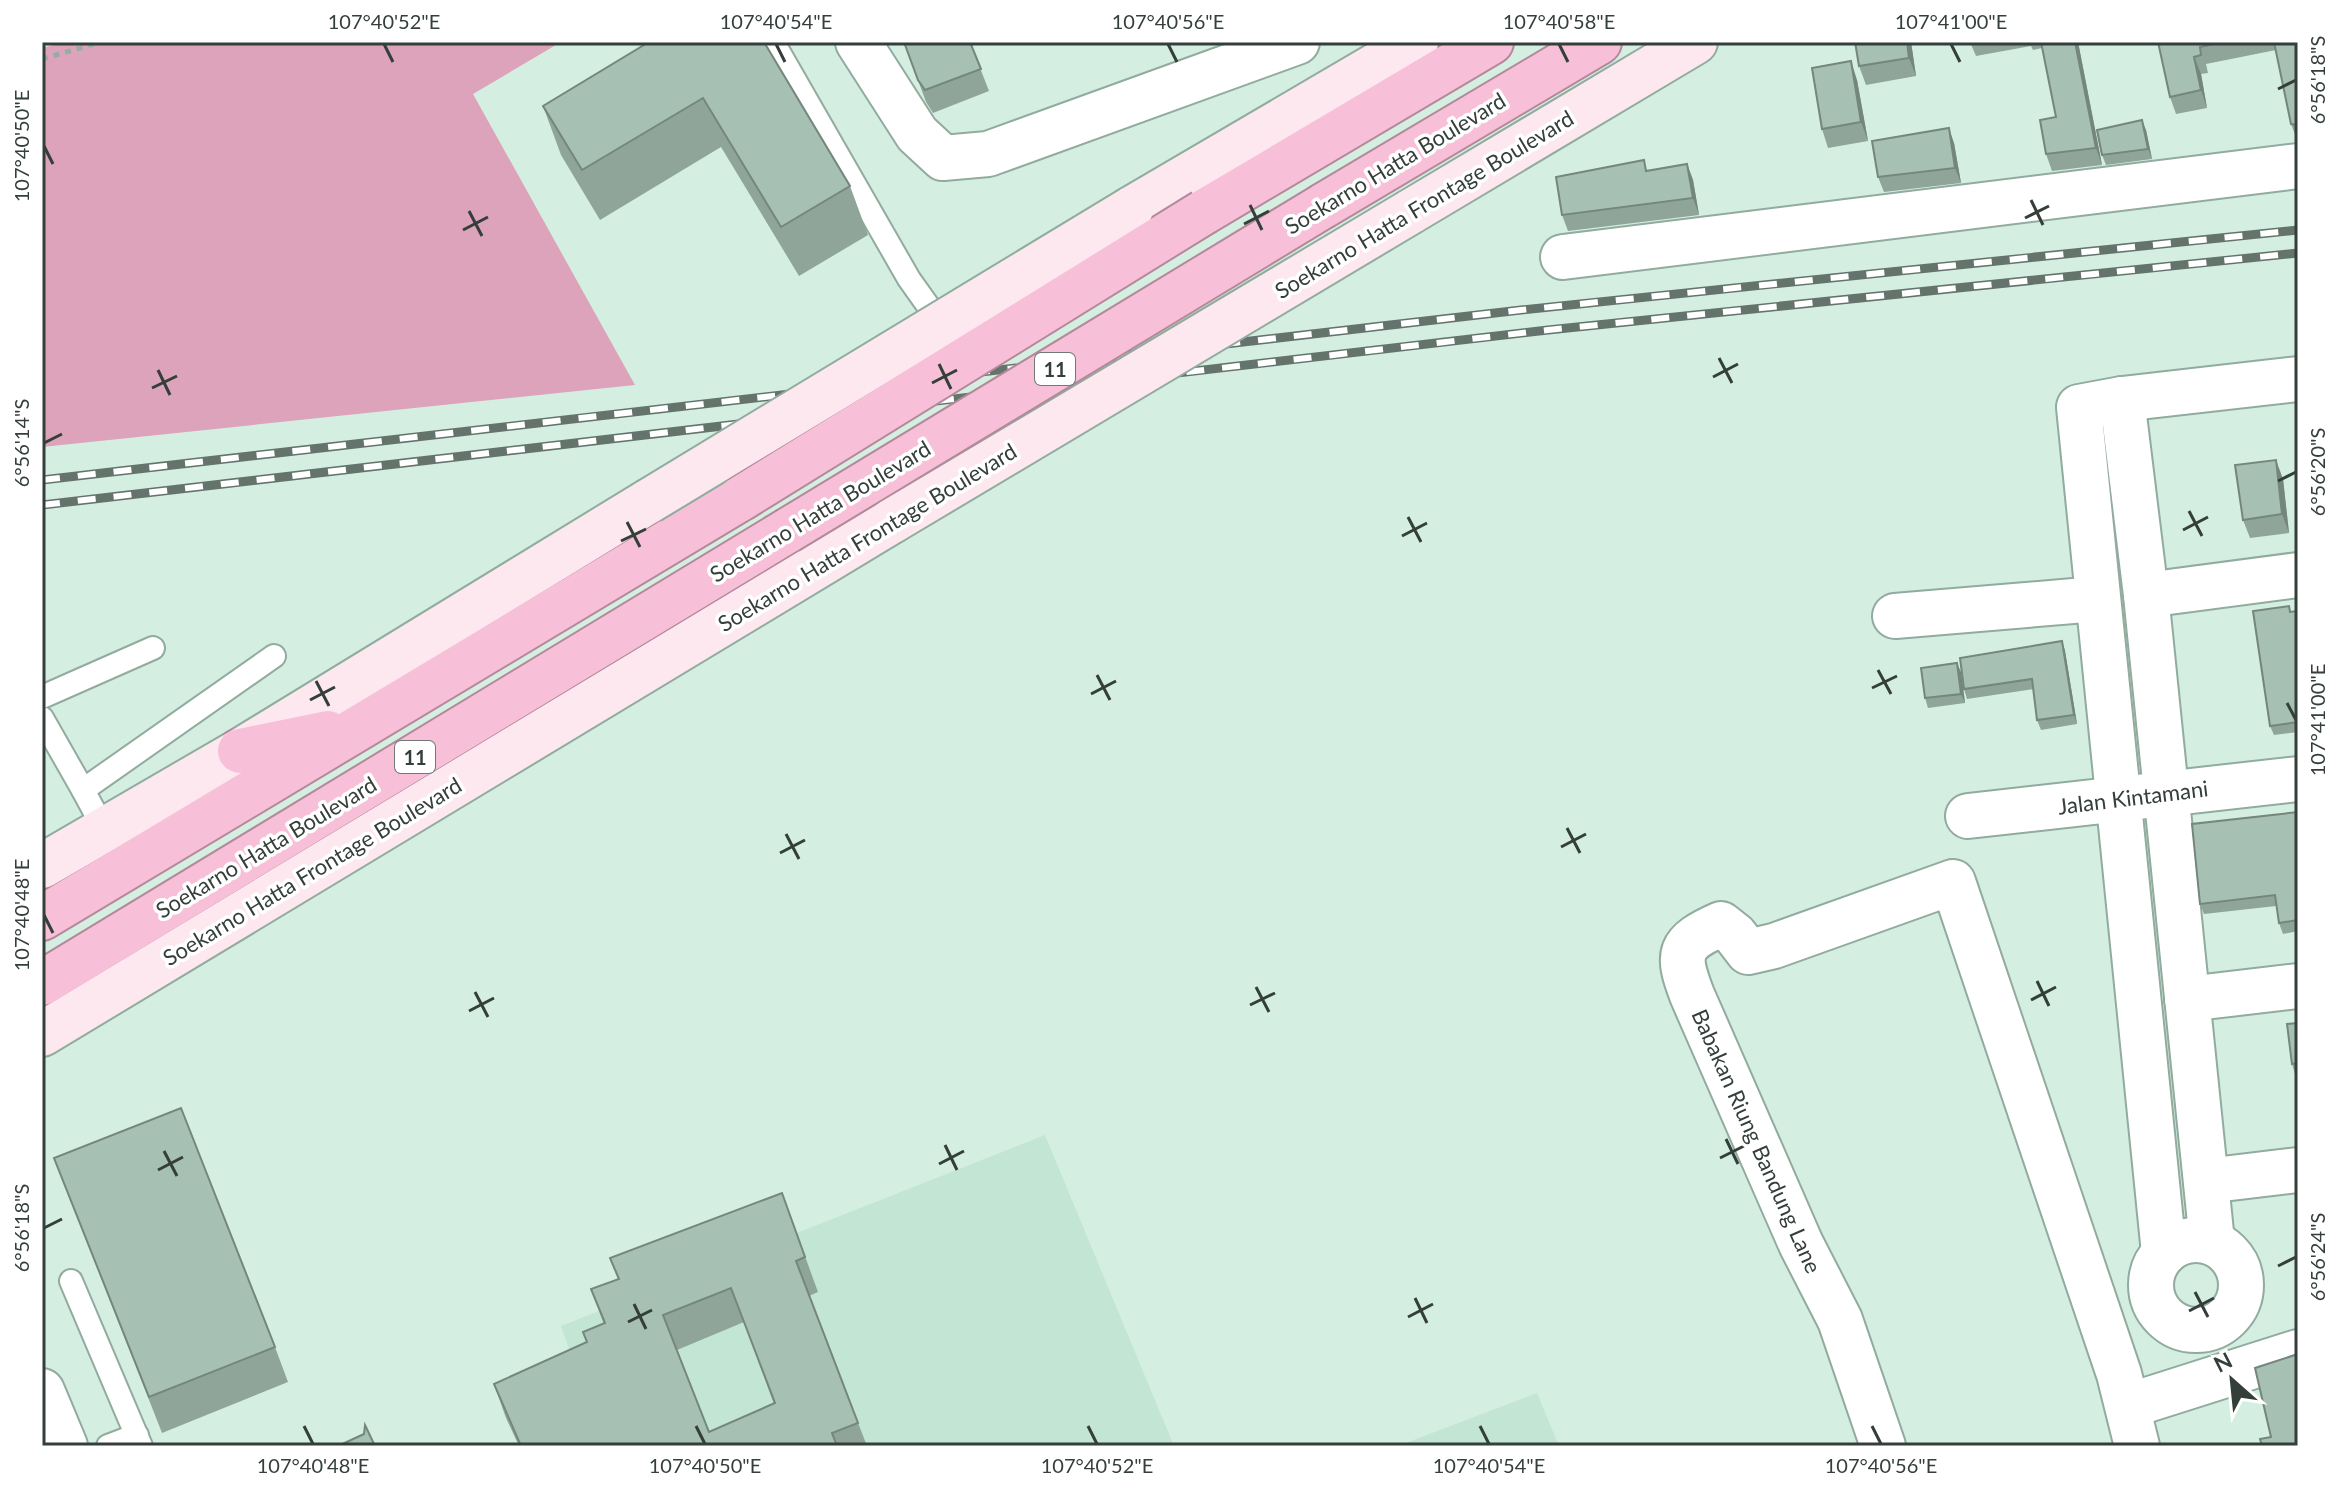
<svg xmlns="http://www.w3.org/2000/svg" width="2340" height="1488" font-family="Lato,sans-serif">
<rect width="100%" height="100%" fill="#d4efe2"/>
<g fill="#c2e5d4">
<path d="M1045 1135 1174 1446H602L561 1326Z"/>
<path d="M1537 1393 1559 1446H1398Z"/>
</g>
<path fill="#dca3ba" d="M66 42H561L473 94 635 385 42 447V48Z"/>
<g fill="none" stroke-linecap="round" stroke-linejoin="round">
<defs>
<g id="service">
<path d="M773 42 909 279 941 324"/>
<path d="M42 697 153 648"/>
<path d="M42 718 83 790"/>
<path d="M104 829 83 790 274 656"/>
<path d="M71 1281 141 1446"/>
<path d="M108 1446 137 1435"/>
</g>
<g id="minor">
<path d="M858 42 917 134 943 158 988 154 1297 42"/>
<path d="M1563 257 2298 166"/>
<path d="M2122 399 2146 595 2212 1242"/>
<path d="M2146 595 2298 575"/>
<path d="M1895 616 2097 599"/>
<path d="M1968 816 2298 779"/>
<path d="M2187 999 2298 986"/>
<path d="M2206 1181 2298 1170"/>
<circle cx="2196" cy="1285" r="45"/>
<path d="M2164 1253 2079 407 2122 399 2298 379"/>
<path d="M42 1391 65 1446"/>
<path d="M2128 1406 2298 1352"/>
<path d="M1883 1446 1840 1320 1801 1244 1692 995C1676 953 1678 943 1721 924L1735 935 1748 952 1774 946 1953 882 2119 1374 2137 1446"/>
</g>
<g id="secondary">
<path d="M1131 209 1416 42"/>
<path d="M1410 212 1695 42"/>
<path d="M42 866 240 751 649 501"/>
<path d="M42 1034 892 521"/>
</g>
<g id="trunk">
<path d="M1323 206 1599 42"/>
<path d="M1204 212 1491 42"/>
<path d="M240 751 328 733"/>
<path d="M42 918 740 499"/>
<path d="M42 983 787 531"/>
</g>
</defs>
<use href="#service" stroke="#91ab9e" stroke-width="26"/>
<use href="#minor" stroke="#91ab9e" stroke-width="48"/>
<use href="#secondary" stroke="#91ab9e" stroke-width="48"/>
<use href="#trunk" stroke="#b3899a" stroke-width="48"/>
<path stroke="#97aca2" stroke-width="5" stroke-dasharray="6 6" stroke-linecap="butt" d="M42 59 101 42"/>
<use href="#service" stroke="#fff" stroke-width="22"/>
<use href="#minor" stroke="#fff" stroke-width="44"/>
<use href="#secondary" stroke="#fde8f0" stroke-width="44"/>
<use href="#trunk" stroke="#f8c0d8" stroke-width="44"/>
<defs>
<g id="rail">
<path d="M42 480 1521 310 2298 230"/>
<path d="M42 505 1548 330 2298 253"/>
</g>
</defs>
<use href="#rail" stroke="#64746c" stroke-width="9"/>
<use href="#rail" stroke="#fff" stroke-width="6" stroke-dasharray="18" stroke-linecap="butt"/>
<defs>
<g id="secondary-bridge">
<path d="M649 501 1131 209"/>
<path d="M892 521 1410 212"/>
</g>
<g id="trunk-bridge">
<path d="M740 499 1204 212"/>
<path d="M787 531 1323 206"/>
</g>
</defs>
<use href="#secondary-bridge" stroke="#91ab9e" stroke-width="48" stroke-linecap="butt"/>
<use href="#trunk-bridge" stroke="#b3899a" stroke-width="48" stroke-linecap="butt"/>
<use href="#secondary-bridge" stroke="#fde8f0" stroke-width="44"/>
<use href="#trunk-bridge" stroke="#f8c0d8" stroke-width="44"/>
</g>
<g fill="#8fa59a" fill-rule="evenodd">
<path d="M649 42 850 186 868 235 799 276 721 147 600 220 561 155 543 106Z"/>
<path d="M904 42H970L989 91 933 113 926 102Z"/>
<path d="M1855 42H1911L1916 76 1866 85 1859 66Z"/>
<path d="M1970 42H2078L2102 165 2052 171 2046 154 2056 117 2042 48 2033 50 2031 46 1976 56Z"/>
<path d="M2158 42H2298V142L2291 124 2276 50 2206 64 2208 73 2201 74 2207 108 2176 114 2170 97Z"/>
<path d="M1857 80 1868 141 1828 148 1822 129Z"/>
<path d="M2146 130 2152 159 2106 165 2102 155Z"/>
<path d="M1954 143 1961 183 1884 192 1878 177Z"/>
<path d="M1687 164 1693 180 1699 215 1568 231 1562 215 1648 171Z"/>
<path d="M2283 479 2289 533 2250 538 2243 520Z"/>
<path d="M2298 611V732L2274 735 2270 726 2291 612Z"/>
<path d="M2062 641 2065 651 2077 724 2041 730 2037 720 2034 689 1967 699 1964 689Z"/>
<path d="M1961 672 1965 703 1928 708 1925 698Z"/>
<path d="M2298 812V931L2283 934 2279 923 2276 906 2204 914 2200 904Z"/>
<path d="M2298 1023V1073L2295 1074 2292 1064Z"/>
<path d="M54 1158 275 1347 288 1382 162 1433Z"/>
<path d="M782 1193 818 1292 809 1296 867 1446H519L506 1418 494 1384 587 1342 604 1324 591 1289 618 1279 610 1258ZM744 1322 774 1404 709 1432 677 1350Z"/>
</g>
<g fill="#74867d">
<path d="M1907 42H1911L1916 76 1909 58Z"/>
<path d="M2075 42H2078L2102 165 2096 148Z"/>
<path d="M2194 57 2201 74 2207 108 2201 90Z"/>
<path d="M1851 61 1857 80 1868 141 1861 122Z"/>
<path d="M2142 120 2146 130 2152 159 2148 149Z"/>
<path d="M1949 128 1954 143 1961 183 1955 168Z"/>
<path d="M1687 164 1693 180 1699 215 1693 198Z"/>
<path d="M2276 460 2283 479 2289 533 2282 514Z"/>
<path d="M2062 641 2065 651 2077 724 2074 715Z"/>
<path d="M1957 663 1961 672 1965 703 1961 694Z"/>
</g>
<g fill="#a6c0b3" stroke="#74867d" stroke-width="2" fill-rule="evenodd">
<path d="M649 42H764L850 186 781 227 703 98 582 170 543 106Z"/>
<path d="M904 42H970L981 69 925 90 918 80Z"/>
<path d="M1855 42H1907L1909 58 1859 66Z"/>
<path d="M2041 42H2075L2096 148 2046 154 2040 120 2056 117Z"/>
<path d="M2158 42H2223L2200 47 2201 55 2194 57 2201 90 2170 97Z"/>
<path d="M2274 42H2298V125L2291 124Z"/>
<path d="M1851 61 1861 122 1822 129 1812 68Z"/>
<path d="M2142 120 2148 149 2102 155 2097 130Z"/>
<path d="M1949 128 1955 168 1878 177 1872 141Z"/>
<path d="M1644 160 1646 171 1687 164 1693 198 1562 215 1556 177Z"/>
<path d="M2276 460 2282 514 2243 520 2235 465Z"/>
<path d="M2289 606 2290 612 2298 611V722L2270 726 2253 611Z"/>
<path d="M2062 641 2074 715 2037 720 2032 679 1964 689 1960 658Z"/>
<path d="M1957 663 1961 694 1925 698 1921 668Z"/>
<path d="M2298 812V920L2279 923 2275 895 2200 904 2192 824Z"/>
<path d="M2298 1023V1063L2292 1064 2287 1024Z"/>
<path d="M181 1108 275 1347 149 1397 54 1158Z"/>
<path d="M782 1193 805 1257 796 1261 858 1423 832 1433 837 1446H521L494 1384 587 1342 583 1332 605 1323 591 1289 619 1279 610 1258ZM731 1288 775 1403 709 1432 663 1315Z"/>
<path d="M2298 1354V1446H2262L2260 1439 2271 1437 2255 1368Z"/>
<path d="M365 1425 375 1446H338L364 1434Z"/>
</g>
<path fill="none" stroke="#343f3a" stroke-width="3" d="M384 44 393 62M776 44 785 62M1168 44 1177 62M1559 44 1568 62M1951 44 1960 62M2278 89 2296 80M44 146 53 164M2031 200 2043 225M1250 205 1262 230M469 211 482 236M2025 218 2049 206M1244 224 1269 211M463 230 488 217M1719 358 1732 383M939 364 951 389M158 370 170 395M1713 377 1738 364M932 383 957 370M152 388 177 376M44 443 62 434M2278 481 2296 472M2189 511 2202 536M1408 517 1421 542M627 522 640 547M2183 530 2208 517M1402 536 1427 523M621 541 646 529M1878 670 1891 694M1097 675 1110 700M316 681 329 706M1872 688 1897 676M1091 694 1116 681M310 700 335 687M2287 703 2296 720M1567 828 1580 853M786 834 799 859M1561 847 1586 834M780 853 805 840M44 915 53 933M2037 981 2049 1006M1256 987 1269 1012M475 992 488 1017M2031 1000 2056 987M1250 1005 1275 993M469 1011 494 998M1726 1139 1738 1164M945 1145 957 1170M164 1151 177 1176M1720 1158 1744 1146M939 1164 964 1151M158 1170 183 1157M44 1228 62 1219M2278 1266 2296 1257M2195 1292 2208 1317M1415 1298 1427 1323M634 1304 646 1329M2189 1311 2214 1298M1408 1317 1433 1304M628 1322 652 1310M304 1426 313 1444M696 1426 705 1444M1088 1426 1097 1444M1480 1426 1489 1444M1872 1426 1881 1444"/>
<g text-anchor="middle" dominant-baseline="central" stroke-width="7" stroke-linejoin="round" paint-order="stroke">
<g fill="#fff" stroke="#717975" stroke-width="2">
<rect x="1035" y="353" width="40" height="32" rx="6"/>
<rect x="395" y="741" width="40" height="32" rx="6"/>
</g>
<g font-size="20" font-weight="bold" fill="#343f3a">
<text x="1055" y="369">11</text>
<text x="415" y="757">11</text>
</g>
<g font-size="22" fill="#343f3a" stroke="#fff">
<text transform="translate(1395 163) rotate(-31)">Soekarno Hatta Boulevard</text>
<text transform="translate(1424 204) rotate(-31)">Soekarno Hatta Frontage Boulevard</text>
<text transform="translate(820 511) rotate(-31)">Soekarno Hatta Boulevard</text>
<text transform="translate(867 537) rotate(-31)">Soekarno Hatta Frontage Boulevard</text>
<text transform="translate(2133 797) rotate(-7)">Jalan Kintamani</text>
<text transform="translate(266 847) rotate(-31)">Soekarno Hatta Boulevard</text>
<text transform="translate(312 871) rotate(-31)">Soekarno Hatta Frontage Boulevard</text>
<text transform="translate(1757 1141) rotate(66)">Babakan Riung Bandung Lane</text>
</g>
</g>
<rect width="2340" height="1488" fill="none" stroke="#ffffff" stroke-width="88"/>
<g transform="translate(2232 1380) rotate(333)" stroke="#ffffff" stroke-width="6" paint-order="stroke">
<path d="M0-6L14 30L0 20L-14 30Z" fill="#343f3a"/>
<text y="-12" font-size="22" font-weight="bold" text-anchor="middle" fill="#343f3a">N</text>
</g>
<rect x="44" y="44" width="2252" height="1400" fill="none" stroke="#343f3a" stroke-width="3"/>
<g font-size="20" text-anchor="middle" fill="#343f3a">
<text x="384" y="29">107°40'52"E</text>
<text x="776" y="29">107°40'54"E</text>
<text x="1168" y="29">107°40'56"E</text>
<text x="1559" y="29">107°40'58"E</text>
<text x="1951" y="29">107°41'00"E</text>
<text transform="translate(2318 80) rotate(-90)" y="7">6°56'18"S</text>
<text transform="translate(22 146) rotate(-90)" y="7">107°40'50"E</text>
<text transform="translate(22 443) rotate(-90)" y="7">6°56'14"S</text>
<text transform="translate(2318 472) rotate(-90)" y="7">6°56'20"S</text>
<text transform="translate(2318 720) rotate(-90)" y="7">107°41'00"E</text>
<text transform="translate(22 915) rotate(-90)" y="7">107°40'48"E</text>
<text transform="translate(22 1228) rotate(-90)" y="7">6°56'18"S</text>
<text transform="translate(2318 1257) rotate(-90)" y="7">6°56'24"S</text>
<text x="313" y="1473">107°40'48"E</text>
<text x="705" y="1473">107°40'50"E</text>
<text x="1097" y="1473">107°40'52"E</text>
<text x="1489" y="1473">107°40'54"E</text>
<text x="1881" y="1473">107°40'56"E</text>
</g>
</svg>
